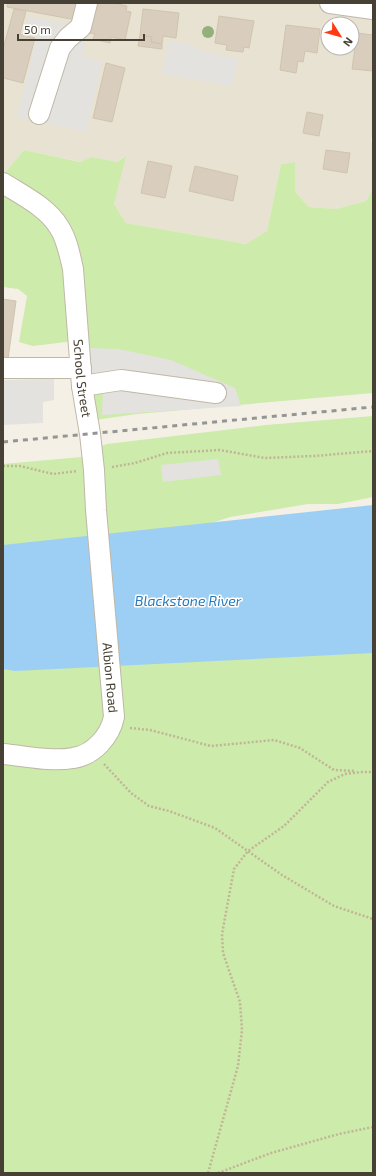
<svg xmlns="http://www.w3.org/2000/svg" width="376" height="1176" font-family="'Exo 2',sans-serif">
<rect width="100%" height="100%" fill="#f4f0e5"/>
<path fill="#e8e2d3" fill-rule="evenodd" d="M3 3H373V136L371 139 373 145V188L366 201 336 209 309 207 295 192V162L281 164 267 231 246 244 126 223 114 204 125 156 117 162 92 157 81 162 24 150 3 175ZM328 24H352V48H328Z"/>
<g fill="#cdebab">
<path d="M24 150 80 162 92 157 117 162 126 156 114 204 126 223 246 244 267 231 281 164 295 162V192L309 207 336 209 366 201 373 188V393L137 414 88 421 74 341 33 346 19 342 27 296 18 289 3 287V175Z"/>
<path d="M373 416V497L338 504H308L230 517 196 528 3 547V464L82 457 90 450 107 444 266 425Z"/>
<path d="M373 645V1173H3V667Z"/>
</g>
<g fill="#e4e2de">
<path d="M29 16 79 28 77 35 86 37 82 57 102 62 86 132 17 117 37 34 25 31Z"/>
<path d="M168 42 190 44 200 51 238 59 232 86 162 74Z"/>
<path d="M88 348 118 349 171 360 235 388 241 406 102 415 103 391 91 390Z"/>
<path d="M54 379V400L43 402V423L3 425V380Z"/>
<path d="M218 459 221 475 163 482 161 465Z"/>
</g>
<path fill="#9dcff4" d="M373 505V653L15 671 3 669V545Z"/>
<g fill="#d9cebd" stroke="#d1c4ad">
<path d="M8 3H79L76 20 7 7Z"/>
<path d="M97 3H113L127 6 126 11 131 12 125 40 111 37 110 43 93 39 95 34 85 32Z"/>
<path d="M14 9 26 11 20 34 35 38 23 83 3 78V49Z"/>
<path d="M143 9 179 13 176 38 163 36 162 44 151 42 152 37 140 35Z"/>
<path d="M219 16 254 21 249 48 244 47 243 52 226 50 227 45 215 43Z"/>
<path d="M286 25 320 29 317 53 305 51 303 62 298 61 296 73 280 70Z"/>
<path d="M357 33 373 35V71L352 69Z"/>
<path d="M140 35 152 37 151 42 162 44V49L138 46Z"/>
<path d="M106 63 125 68 112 122 93 118Z"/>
<path d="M307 112 323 115 319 136 303 133Z"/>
<path d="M326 150 350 153 347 173 323 169Z"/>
<path d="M148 161 172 166 165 198 141 193Z"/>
<path d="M195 166 238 176 233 201 189 191Z"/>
<path d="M3 299 16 301 8 359 3 358Z"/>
</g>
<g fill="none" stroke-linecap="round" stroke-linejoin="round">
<defs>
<g id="minor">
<path d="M330 3 373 9"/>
<path d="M39 114 60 48 68 38 81 27 87 3"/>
<path id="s1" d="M3 183C22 195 47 207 59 227 67 239 70 256 73 269L82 386 90 434 94 470 96 510 114 717C110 736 94 755 73 758 51 762 26 756 3 754"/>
<path d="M3 368H81"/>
<path d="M82 386 121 380 216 393"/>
</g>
</defs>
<use href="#minor" stroke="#c0b8a7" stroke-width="22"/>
<g stroke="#c2b497" stroke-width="2.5" stroke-dasharray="2 2" stroke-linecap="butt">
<path d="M3 466H20L53 474 77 471"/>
<path d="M112 467 135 463 167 453 220 450 265 458 314 456 373 451"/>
<path d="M130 728 150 730 211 746 274 740 300 748 334 770 355 771"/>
<path d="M104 764 131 793 149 806 169 811 215 828 282 875 334 906 373 919"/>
<path d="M208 1173 238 1066 242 1030 240 1002 223 953 222 934 234 869 248 851 284 826 328 782 345 774 362 772H373"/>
<path d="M218 1173 271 1153 339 1134 373 1127"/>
</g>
<use href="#minor" stroke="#fff" stroke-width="20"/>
<path stroke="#959595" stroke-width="3" stroke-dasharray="5 5" stroke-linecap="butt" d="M3 442 373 407"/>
</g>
<circle fill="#93b07b" cx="208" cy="32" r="6"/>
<g text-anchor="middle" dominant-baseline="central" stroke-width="3" stroke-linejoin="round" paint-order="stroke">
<g font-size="13" fill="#474034" stroke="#fff">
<text stroke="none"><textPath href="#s1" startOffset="226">School Street</textPath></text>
<text stroke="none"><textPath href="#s1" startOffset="527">Albion Road</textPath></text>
</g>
<g font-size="14" font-style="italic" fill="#2779b9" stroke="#fff">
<text x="188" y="600">Blackstone River</text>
</g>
</g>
<rect width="376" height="1176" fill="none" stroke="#474034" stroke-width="8"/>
<g transform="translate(340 36) rotate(127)"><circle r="19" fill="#ffffff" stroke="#b5b3ae"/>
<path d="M0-3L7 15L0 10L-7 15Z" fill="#ff3911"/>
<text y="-6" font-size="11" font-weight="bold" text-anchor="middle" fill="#474034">N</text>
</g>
<path d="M18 34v6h126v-6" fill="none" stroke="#474034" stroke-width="2"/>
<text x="24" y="34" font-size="12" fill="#474034" stroke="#ffffff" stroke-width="3" paint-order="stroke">50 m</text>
</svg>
